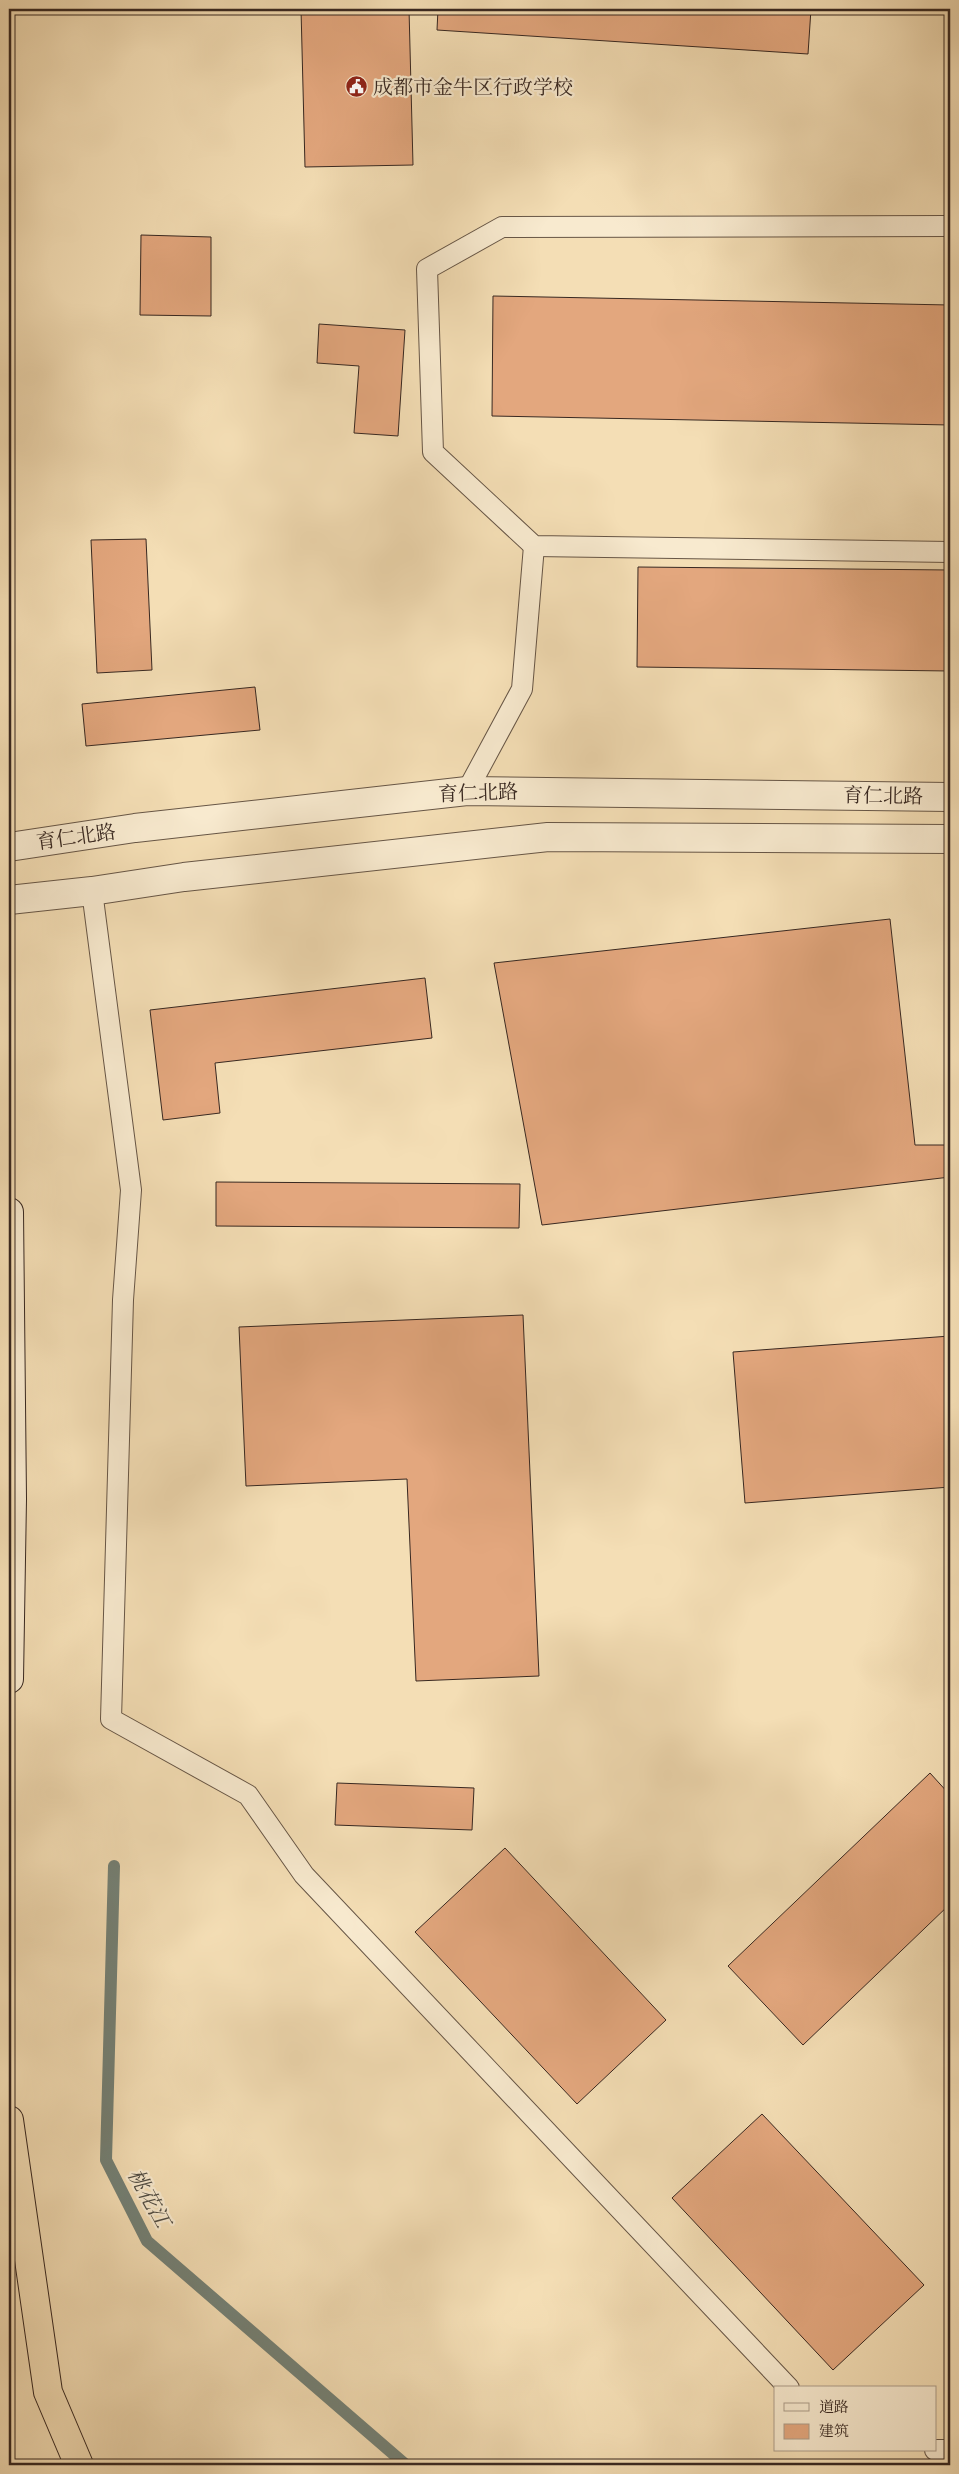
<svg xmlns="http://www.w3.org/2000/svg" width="959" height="2474" font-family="Alegreya,'Noto Serif SC',serif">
<rect width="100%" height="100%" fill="#f4deb5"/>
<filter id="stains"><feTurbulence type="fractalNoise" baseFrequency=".004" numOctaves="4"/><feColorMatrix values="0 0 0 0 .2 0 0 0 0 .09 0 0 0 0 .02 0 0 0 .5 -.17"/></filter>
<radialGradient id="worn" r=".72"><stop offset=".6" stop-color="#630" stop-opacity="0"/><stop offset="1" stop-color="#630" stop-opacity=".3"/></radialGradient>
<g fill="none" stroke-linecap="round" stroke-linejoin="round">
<path stroke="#748176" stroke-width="12" d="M114 1866 106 2160 147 2241 406 2465"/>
</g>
<g fill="#e3a77e" stroke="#382821">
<path d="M301 9H409L413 165 305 167Z"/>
<path d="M438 9H811L808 54 437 30Z"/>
<path d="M141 235 211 237V316L140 315Z"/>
<path d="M493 296 950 305V425L492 416Z"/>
<path d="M319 324 405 330 398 436 354 433 359 366 317 363Z"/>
<path d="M146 539 152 670 97 673 91 540Z"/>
<path d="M638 567 950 570V671L637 667Z"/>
<path d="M255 687 260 730 86 746 82 704Z"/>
<path d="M890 919 915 1145H950V1177L542 1225 494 963Z"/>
<path d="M425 978 432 1038 215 1063 220 1113 163 1120 150 1010Z"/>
<path d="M216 1182 520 1184 519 1228 216 1226Z"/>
<path d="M523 1315 539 1676 416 1681 407 1479 246 1486 239 1327Z"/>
<path d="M950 1336V1487L745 1503 733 1352Z"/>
<path d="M930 1773 950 1795V1904L803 2045 728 1966Z"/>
<path d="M337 1783 474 1788 472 1830 335 1825Z"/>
<path d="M505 1848 666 2020 577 2104 415 1932Z"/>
<path d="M762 2114 924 2285 833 2370 672 2198Z"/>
</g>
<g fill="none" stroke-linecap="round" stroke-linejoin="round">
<defs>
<g id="service">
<path d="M950 226 502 227 427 269 433 452 534 546 950 552"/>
<path d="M467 791 522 689 534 546"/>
<path d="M92 891 131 1190 123 1300 111 1719 248 1795 304 1875 789 2388"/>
<path d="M935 2450H950"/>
</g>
<g id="tertiary">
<path d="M9 847 135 828 467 791 950 797"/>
<path d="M9 900 92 891 184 877 548 837 950 839"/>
</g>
<path id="secondary" d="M9 1212 12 1499 9 1679"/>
<path id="trunk" d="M9 2120 48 2392 79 2465"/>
</defs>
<use href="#service" stroke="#675646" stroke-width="22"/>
<use href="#tertiary" stroke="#675646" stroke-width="30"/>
<use href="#secondary" stroke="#382821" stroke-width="30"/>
<use href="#trunk" stroke="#382821" stroke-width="30"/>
<use href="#service" stroke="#f8eacf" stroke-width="20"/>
<use href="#tertiary" stroke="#f8eacf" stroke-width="28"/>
<use href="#secondary" stroke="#f8eacf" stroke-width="28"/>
<use href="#trunk" stroke="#f4deb5" stroke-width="28"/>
</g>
<defs>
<symbol id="civic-disc" viewBox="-11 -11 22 22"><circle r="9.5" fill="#8f2418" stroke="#f8eacf"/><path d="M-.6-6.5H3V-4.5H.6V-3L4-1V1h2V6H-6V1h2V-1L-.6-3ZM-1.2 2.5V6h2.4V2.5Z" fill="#fff"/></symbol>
</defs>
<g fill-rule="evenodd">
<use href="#civic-disc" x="344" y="74" width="25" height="25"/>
</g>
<g text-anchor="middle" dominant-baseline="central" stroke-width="4.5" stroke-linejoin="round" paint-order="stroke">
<g font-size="20" fill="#382821" stroke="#f8eacf" text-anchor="start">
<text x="373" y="87">成都市金牛区行政学校</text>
</g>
<g font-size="20" fill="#382821" stroke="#f8eacf">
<text transform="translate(478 793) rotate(-2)">育仁北路</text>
<text transform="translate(883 796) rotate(1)">育仁北路</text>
<text transform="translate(76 837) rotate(-8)">育仁北路</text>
</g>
<g font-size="21" font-style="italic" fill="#514d44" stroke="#f8eacf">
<text transform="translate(149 2198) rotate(61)">桃花江</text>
</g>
</g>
<rect width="959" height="2474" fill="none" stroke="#f4deb5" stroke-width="30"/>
<rect x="10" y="10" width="939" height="2454" fill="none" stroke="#382821" stroke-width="2.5"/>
<rect x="15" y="15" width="929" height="2444" fill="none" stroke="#382821"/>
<rect x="774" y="2386" width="162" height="65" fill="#f8eacf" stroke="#ab9c89"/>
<rect x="784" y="2403" width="25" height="8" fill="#f8eacf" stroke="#ab9c89"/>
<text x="819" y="2412" font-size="15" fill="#382821">道路</text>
<rect x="784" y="2424" width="25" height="15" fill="#e3a77e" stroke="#ab9c89"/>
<text x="819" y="2436" font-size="15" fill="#382821">建筑</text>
<rect width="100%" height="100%" filter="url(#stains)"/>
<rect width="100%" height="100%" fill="url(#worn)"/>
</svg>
